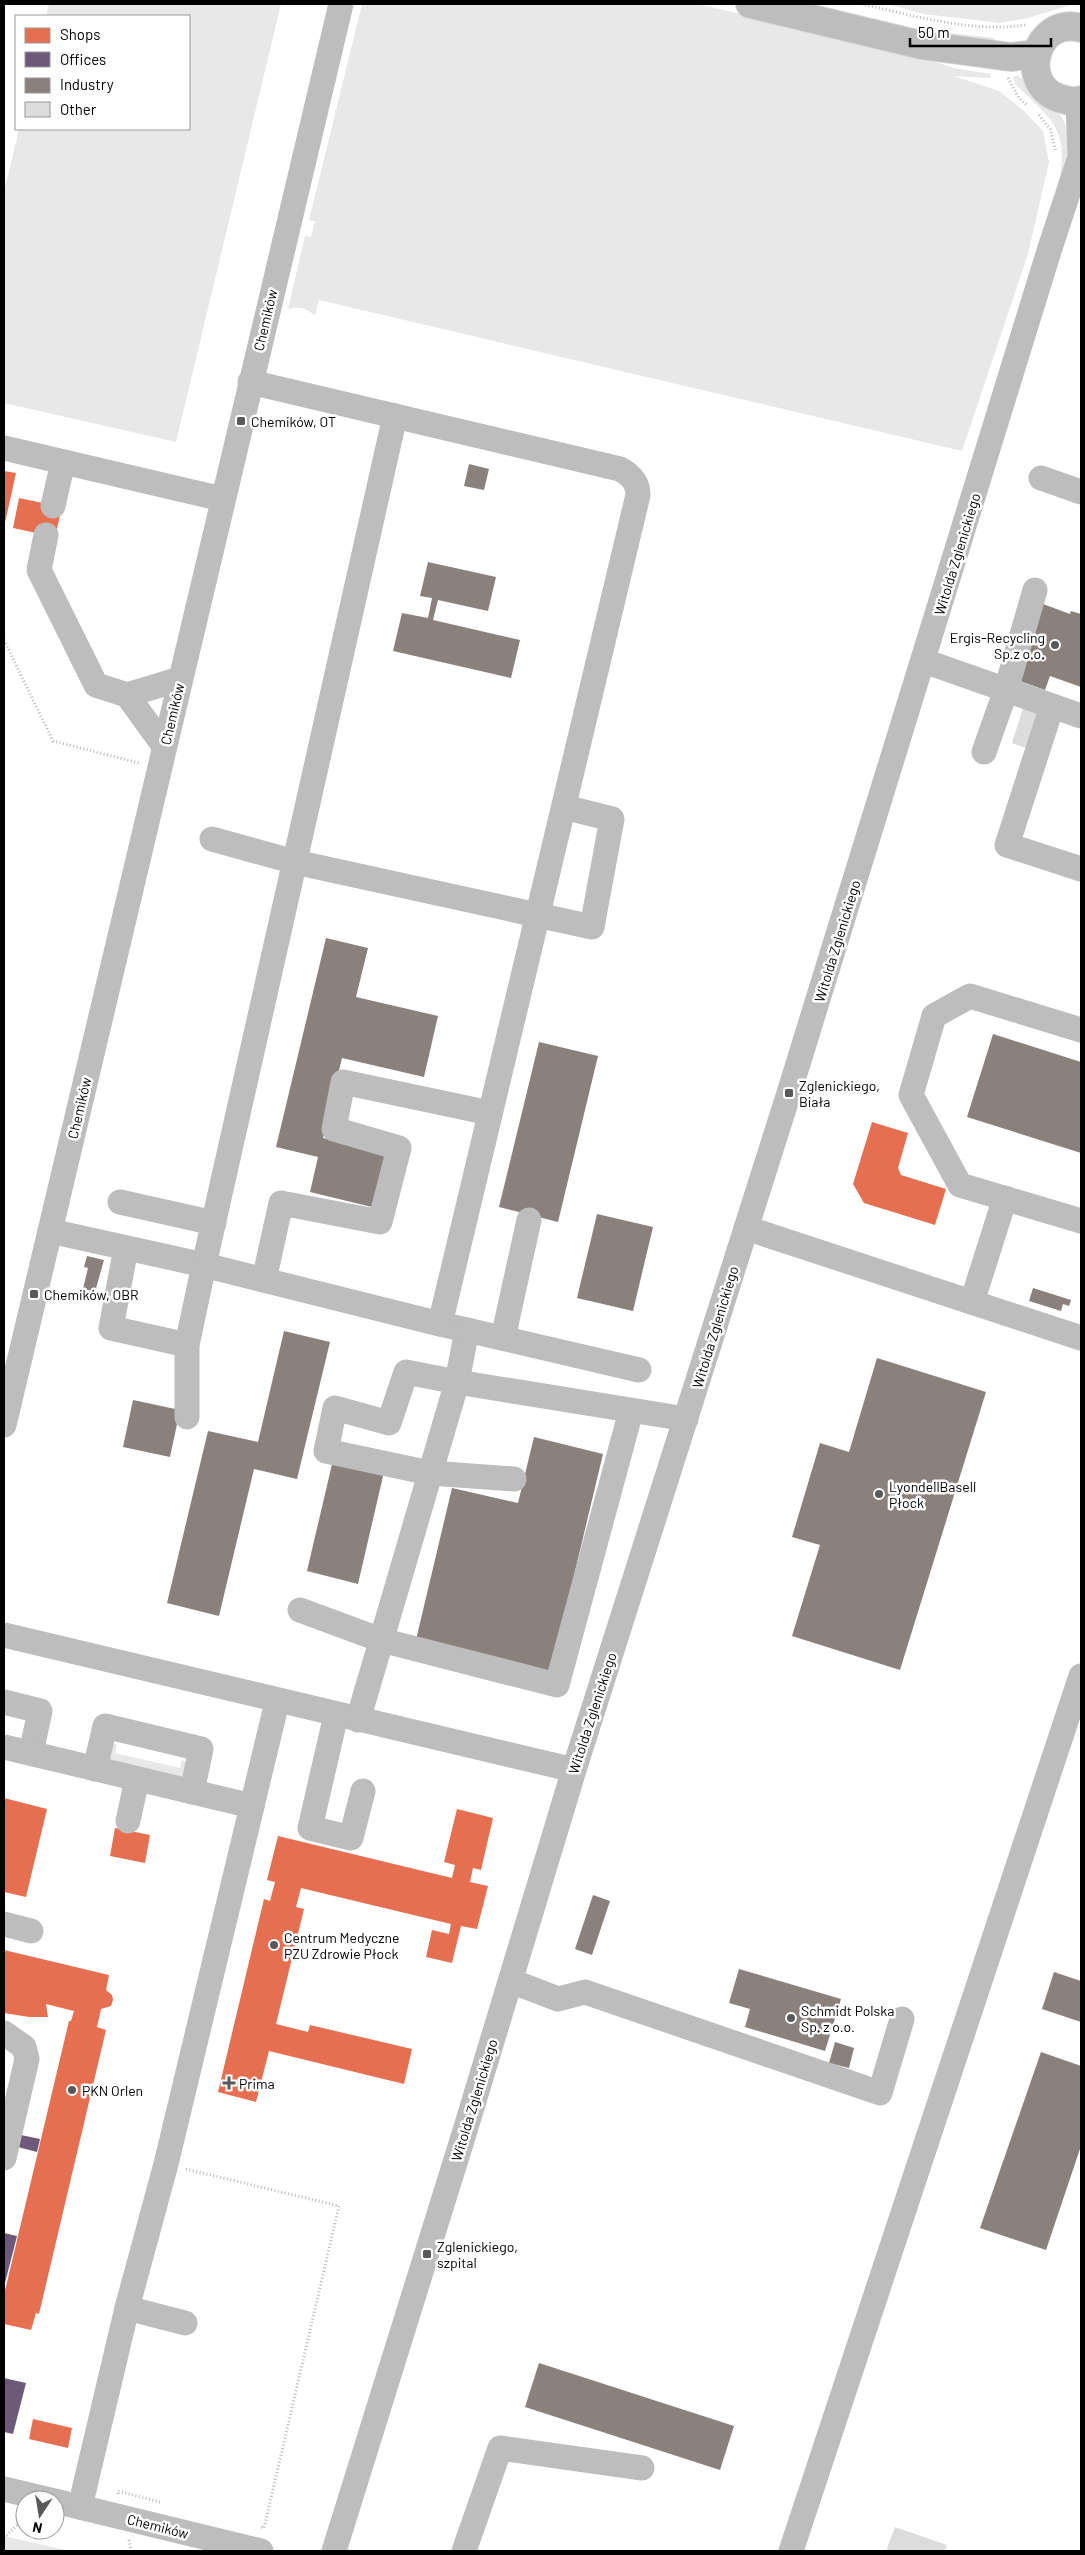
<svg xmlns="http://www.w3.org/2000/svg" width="1085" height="2555" font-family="Barlow,sans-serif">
<rect width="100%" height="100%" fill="#fff"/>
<g fill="#e8e8e8">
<path d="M49 4H281L176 442 4 403V192L19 129H189V16H46Z"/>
<path d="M362 4H698L912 54 954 68 991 74 990 78 954 76 999 91 1023 110 1043 131 1049 162 1028 254 962 451 319 300 315 315C305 308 300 306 288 309L305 236 311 237 315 221 309 220Z"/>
<path d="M798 4H812L917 29 995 38 994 41 916 31Z"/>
<path d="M887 4H1074L1028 18 1000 23 924 14Z"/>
<path d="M1017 76C1031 82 1041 91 1050 102 1057 111 1066 120 1067 131 1072 164 1055 199 1045 228 1055 193 1076 149 1048 117 1038 105 1026 95 1015 84L1013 77Z"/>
<path d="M112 1744H117L115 1753 180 1768 182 1760 188 1763 183 1777 107 1760Z"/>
<path d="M4 2536 70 2551H4Z"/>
</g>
<g fill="#e76f51">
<path d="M4 471 16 473 5 523H4Z"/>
<path d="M19 498 62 507 55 537 13 528Z"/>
<path d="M872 1122 908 1133 898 1168 901 1175 946 1189 935 1225 864 1203 853 1184Z"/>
<path d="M4 1798 47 1809 26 1897 4 1892Z"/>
<path d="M457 1809 493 1818 481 1870 473 1868 470 1882 488 1886 477 1929 461 1926 452 1963 426 1957 432 1930 449 1934 451 1924 301 1888 296 1907 304 1909 276 2024 308 2032 310 2025 412 2049 404 2084 269 2051 256 2102 218 2092 264 1899 270 1901 275 1882 267 1880 278 1836 452 1878 455 1865 444 1862Z"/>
<path d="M115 1828 150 1835 145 1863 110 1856Z"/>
<path d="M4 1950 109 1975 106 1990 112 1995 113 2000 111 2006 101 2009 97 2027 106 2030 39 2314 36 2313 31 2330 4 2324V2295L69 2021H71L74 2011 46 2004 48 2017H29L4 2013Z"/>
<path d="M33 2419 72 2428 68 2448 29 2439Z"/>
</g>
<g fill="#6d597a">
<path d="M21 2135 40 2139 37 2152 18 2147Z"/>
<path d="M4 2233 17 2236 4 2287Z"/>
<path d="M4 2378 26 2383 13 2434 4 2432Z"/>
</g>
<g fill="#8a817c">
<path d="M469 464 489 469 484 490 464 486Z"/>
<path d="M428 562 496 577 488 611 438 600 433 620 520 640 511 678 393 651 402 613 428 618 432 598 420 596Z"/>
<path d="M1043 604 1070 614 1071 611 1081 614V687L1050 676 1045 690 1017 680Z"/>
<path d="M326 938 368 948 356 997 438 1016 424 1077 342 1058 323 1138 389 1155 376 1208 310 1192 318 1157 276 1147Z"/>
<path d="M993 1034 1081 1062V1153L967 1117Z"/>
<path d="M539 1042 598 1056 558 1222 499 1207Z"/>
<path d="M597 1214 653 1227 633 1311 577 1298Z"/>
<path d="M87 1256 104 1260 95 1292 83 1289 88 1268 84 1267Z"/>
<path d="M1033 1288 1071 1300 1069 1306 1063 1304 1061 1311 1029 1301Z"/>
<path d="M284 1331 330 1342 297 1479 254 1469 219 1616 167 1603 208 1431 258 1442Z"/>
<path d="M877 1358 986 1392 900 1670 792 1636 820 1545 792 1537 820 1443 849 1452Z"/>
<path d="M133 1400 180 1410 170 1457 123 1447Z"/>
<path d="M534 1437 603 1454 550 1676 415 1644 452 1488 518 1503Z"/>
<path d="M333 1460 384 1472 358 1584 307 1571Z"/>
<path d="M593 1895 610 1901 592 1955 575 1949Z"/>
<path d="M739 1969 841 1999 825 2051 745 2027 750 2009 729 2003Z"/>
<path d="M1054 1972 1081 1981V2022L1042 2009Z"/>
<path d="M835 2042 854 2048 849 2068 829 2063Z"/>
<path d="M1041 2052 1081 2066V2146L1046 2250 980 2228Z"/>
<path d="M539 2363 734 2426 720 2470 525 2407Z"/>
</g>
<g fill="#dcdcdc">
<path d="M1023 708 1037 712 1026 748 1012 743Z"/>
<path d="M895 2527 947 2545 945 2551H886Z"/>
</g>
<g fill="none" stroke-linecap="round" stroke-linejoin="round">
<defs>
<g id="major">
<path d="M750 4 921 45 1011 57 1036 54"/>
<path d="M1081 28C1035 15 1016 87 1062 99 1068 101 1075 102 1081 100"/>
</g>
</defs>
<use href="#major" stroke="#dbdbdb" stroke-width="30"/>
<g stroke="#b8b8b8" stroke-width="3" stroke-dasharray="1 2.5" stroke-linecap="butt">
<path d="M862 4C914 16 973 33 1026 25"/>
<path d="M1008 78 1019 98 1027 105"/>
<path d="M1039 115 1050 129 1056 152"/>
<path d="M4 640 53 741 139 763"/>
<path d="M186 2169 339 2206 264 2528 261 2527"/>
<path d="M118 2494V2491L160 2502"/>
<path d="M4 2538 25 2517"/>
<path d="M129 2540 131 2551"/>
</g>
<g stroke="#bdbdbd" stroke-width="25">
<path d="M250 382 620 469C631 475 638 482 638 495L440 1324 467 1330 457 1382 686 1419"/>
<path d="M4 448 222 499"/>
<path d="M1041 478 1081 492"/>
<path d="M53 506 63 462"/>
<path d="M46 535 39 570 96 685 127 695 164 746"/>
<path d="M924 661 1081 716"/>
<path d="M127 695 180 679"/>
<path d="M1052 706 1007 845 1081 869"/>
<path d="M984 752 1006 690 1035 590"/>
<path d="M212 839 295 862 592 927 612 819 564 807"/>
<path d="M1081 1030 970 996 934 1016 911 1095 960 1185 1081 1221"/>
<path d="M120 1202 214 1223"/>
<path d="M746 1228 1081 1338"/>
<path d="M50 1231 204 1265 395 416"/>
<path d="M126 1248 111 1328 187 1345 204 1265 440 1324"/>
<path d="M264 1280 281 1203 380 1222 399 1148 334 1129 343 1082 490 1113"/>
<path d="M972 1302 1005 1198"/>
<path d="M467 1330 639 1370"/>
<path d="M503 1338 529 1220"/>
<path d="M187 1417V1345"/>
<path d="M4 1425 341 4"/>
<path d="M300 1610 381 1640 557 1685 631 1411"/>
<path d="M4 1635 574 1770"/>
<path d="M4 1702 40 1711 31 1753"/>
<path d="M336 1715 310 1828 351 1838 363 1791"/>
<path d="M358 1720 457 1382 406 1372 389 1423 335 1408 326 1451 430 1473 514 1479"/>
<path d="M4 1747 252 1806"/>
<path d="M95 1769 105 1726 201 1749 192 1792"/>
<path d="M128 1821 137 1779"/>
<path d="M4 1924 31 1931"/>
<path d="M511 1981 558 1999 585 1992 880 2093 902 2019"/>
<path d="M4 2033 24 2047 27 2059 4 2158"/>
<path d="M127 2308 185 2323"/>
<path d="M4 2489 50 2500"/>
<path d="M55 2501 261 2551"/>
<path d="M80 2507 127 2308 166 2164 277 1702"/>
<path d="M334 2551 464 2134 574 1770 789 1093 1049 251 1080 157 1078 101"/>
<path d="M464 2551 500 2448 642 2468"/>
<path d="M791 2551 1081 1676"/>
</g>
<use href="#major" stroke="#bdbdbd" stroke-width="28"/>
</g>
<g fill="#595959" stroke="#fff" stroke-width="2">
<rect x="236" y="416" width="10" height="10" rx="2.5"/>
<circle cx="1055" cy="645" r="5"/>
<rect x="784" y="1088" width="10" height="10" rx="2.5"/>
<rect x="29" y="1289" width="10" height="10" rx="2.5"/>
<circle cx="879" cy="1494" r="5"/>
<circle cx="274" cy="1945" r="5"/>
<circle cx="791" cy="2018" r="5"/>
<path d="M226.5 2075.5h5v5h5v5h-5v5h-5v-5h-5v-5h5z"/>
<circle cx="72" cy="2090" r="5"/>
<rect x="422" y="2249" width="10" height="10" rx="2.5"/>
</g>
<g text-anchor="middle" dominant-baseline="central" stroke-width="5" stroke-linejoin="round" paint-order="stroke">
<g font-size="14" fill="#000" stroke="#fff">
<text transform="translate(265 320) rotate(-77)">Chemików</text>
<text transform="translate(957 554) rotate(-73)">Witolda Zglenickiego</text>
<text transform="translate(172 714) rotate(-77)">Chemików</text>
<text transform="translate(837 941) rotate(-73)">Witolda Zglenickiego</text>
<text transform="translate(79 1108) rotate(-77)">Chemików</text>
<text transform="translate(715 1327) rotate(-73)">Witolda Zglenickiego</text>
<text transform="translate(592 1713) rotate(-72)">Witolda Zglenickiego</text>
<text transform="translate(474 2100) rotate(-73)">Witolda Zglenickiego</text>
<text transform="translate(158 2526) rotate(14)">Chemików</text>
</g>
<g font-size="14" fill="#000" stroke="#fff" text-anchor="start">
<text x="251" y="421">Chemików, OT</text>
<text x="1045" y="637" text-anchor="end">Ergis-Recycling<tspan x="1045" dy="16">Sp.z o.o.</tspan></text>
<text x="799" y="1085">Zglenickiego,<tspan x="799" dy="16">Biała</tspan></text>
<text x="44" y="1294">Chemików, OBR</text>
<text x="889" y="1486">LyondellBasell<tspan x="889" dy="16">Płock</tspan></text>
<text x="284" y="1937">Centrum Medyczne<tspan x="284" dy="16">PZU Zdrowie Płock</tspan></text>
<text x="801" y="2010">Schmidt Polska<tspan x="801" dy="16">Sp. z o.o.</tspan></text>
<text x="239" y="2083">Prima</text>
<text x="82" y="2090">PKN Orlen</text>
<text x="437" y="2246">Zglenickiego,<tspan x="437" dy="16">szpital</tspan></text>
</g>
</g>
<rect width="1085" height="2555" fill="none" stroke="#000000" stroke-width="10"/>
<rect x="15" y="15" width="175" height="115" fill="#ffffff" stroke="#999999"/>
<rect x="25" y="28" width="25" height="15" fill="#e76f51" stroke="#999999"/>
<text x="60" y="40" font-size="15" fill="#000000">Shops</text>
<rect x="25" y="52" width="25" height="15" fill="#6d597a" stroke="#999999"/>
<text x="60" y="65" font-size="15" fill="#000000">Offices</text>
<rect x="25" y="78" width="25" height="15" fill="#8a817c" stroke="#999999"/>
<text x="60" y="90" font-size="15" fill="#000000">Industry</text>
<rect x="25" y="102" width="25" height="15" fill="#dcdcdc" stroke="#999999"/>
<text x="60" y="115" font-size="15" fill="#000000">Other</text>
<g transform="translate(40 2515) rotate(192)"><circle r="24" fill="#ffffff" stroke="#999999"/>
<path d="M0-4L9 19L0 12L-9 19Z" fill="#595959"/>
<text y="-8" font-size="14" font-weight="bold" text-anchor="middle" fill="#000000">N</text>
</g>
<path d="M910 38v8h141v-8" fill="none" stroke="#000000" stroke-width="2.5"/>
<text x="918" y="38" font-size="15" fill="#000000" stroke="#ffffff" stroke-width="4" paint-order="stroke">50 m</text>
</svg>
